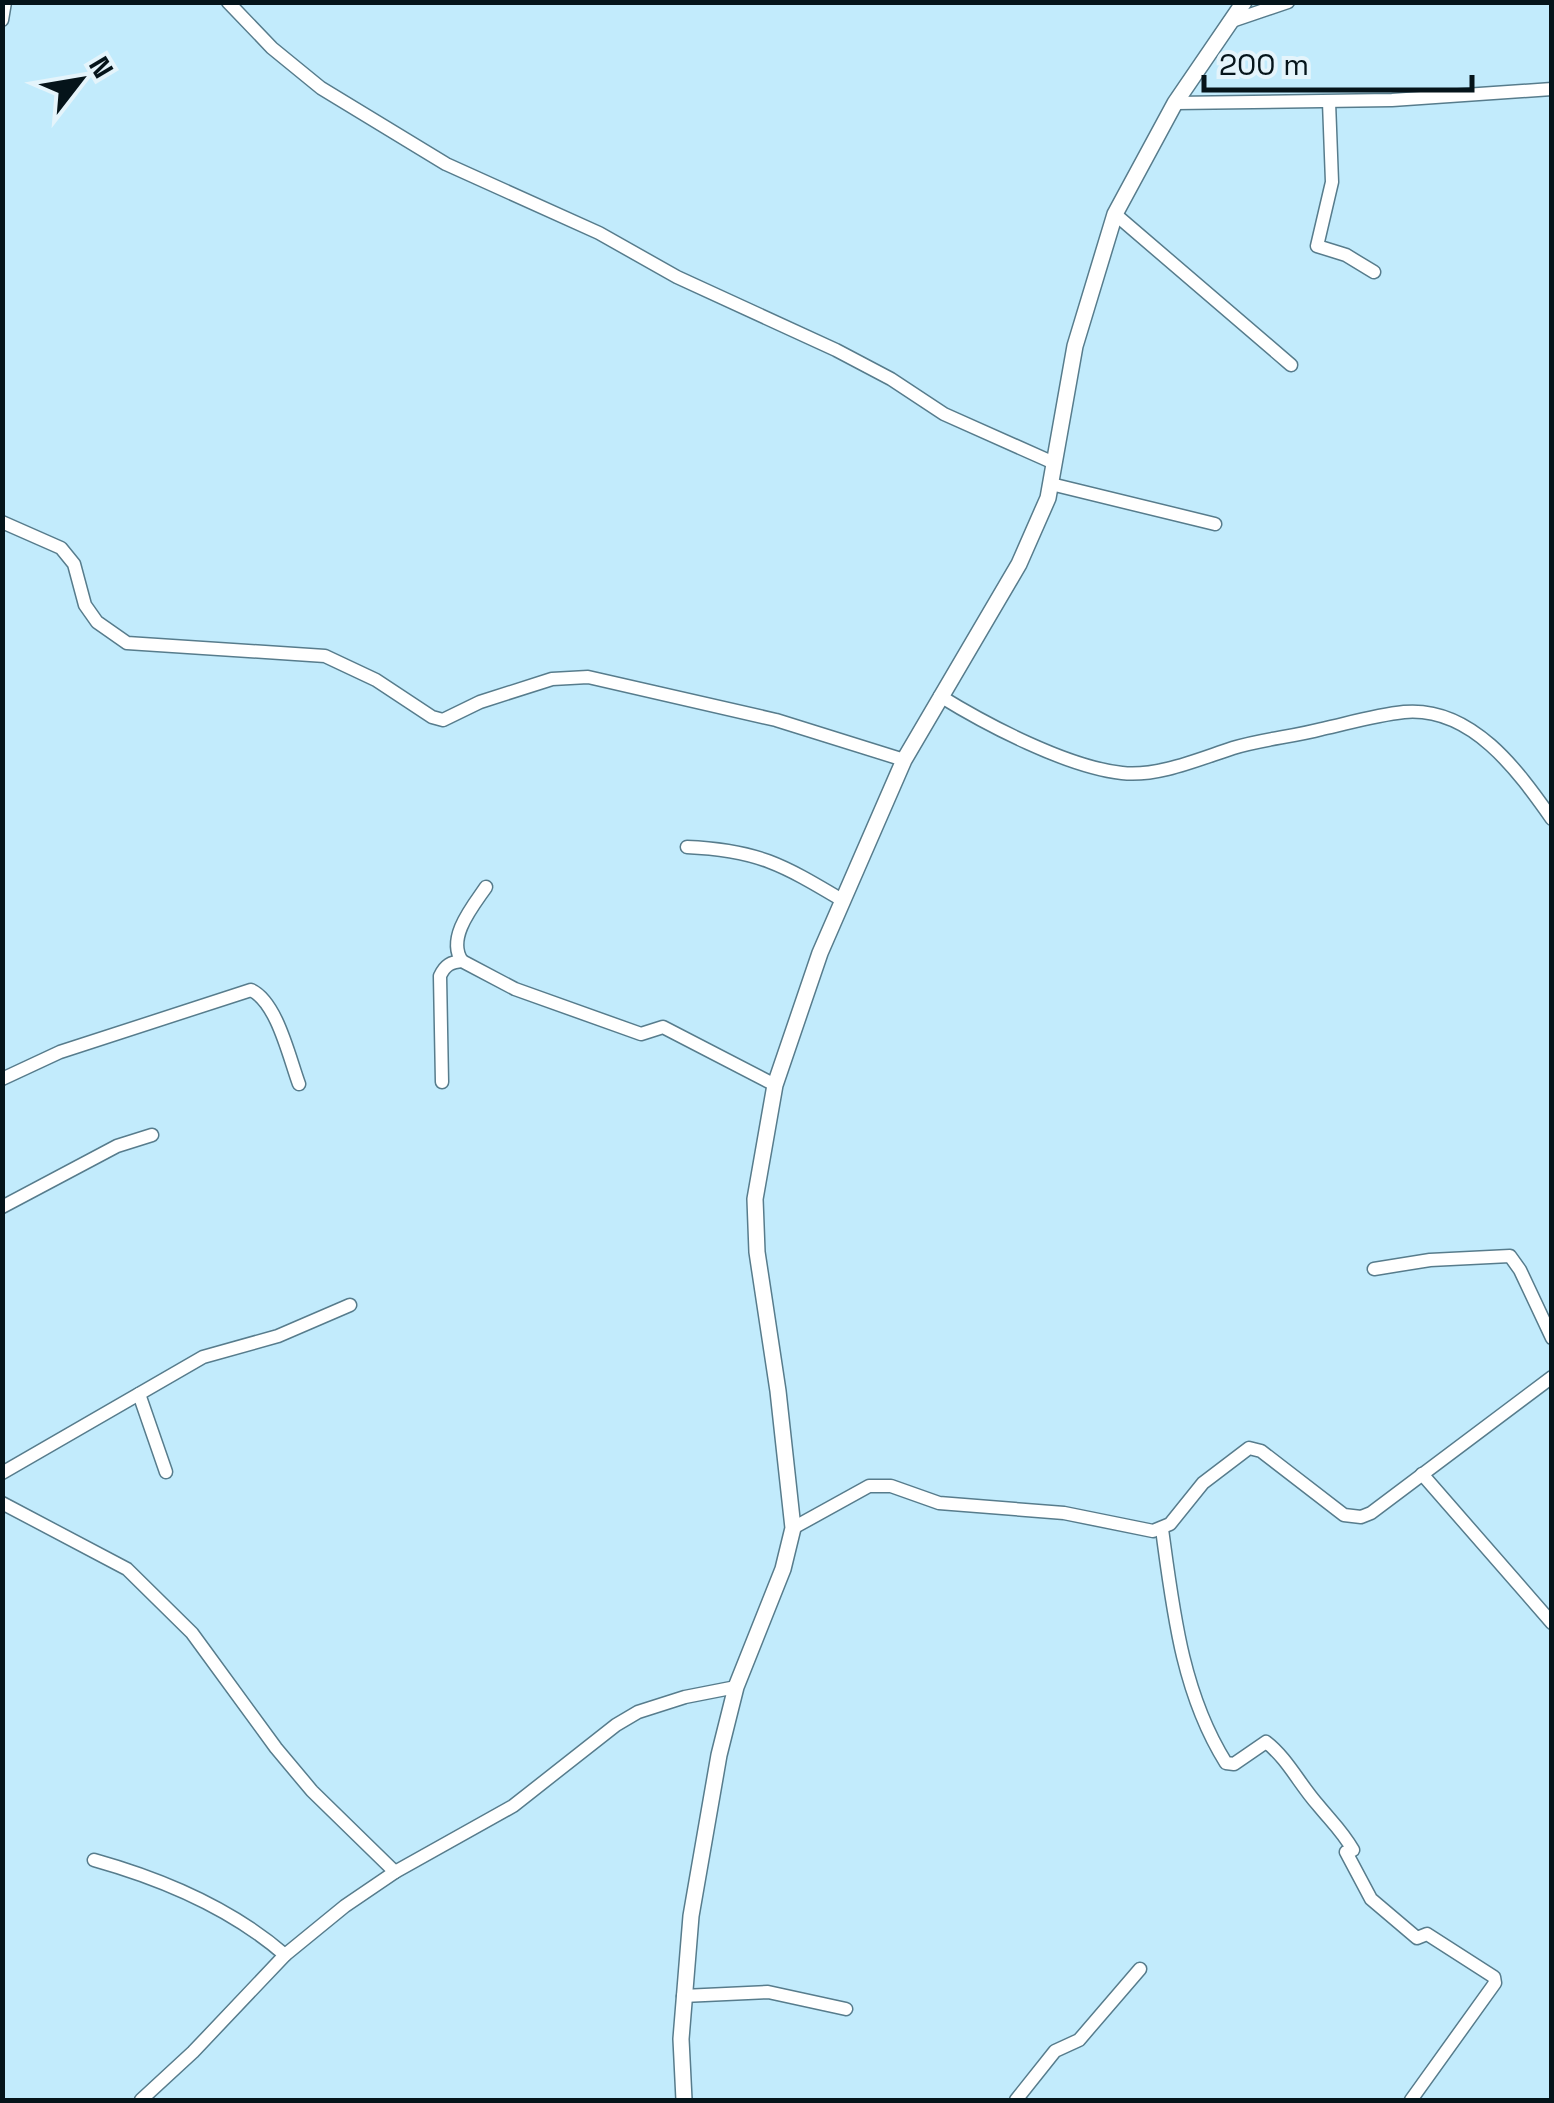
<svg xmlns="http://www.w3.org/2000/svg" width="1554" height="2103" font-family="'Space Grotesk',sans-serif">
<rect width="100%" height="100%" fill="#c2ebfc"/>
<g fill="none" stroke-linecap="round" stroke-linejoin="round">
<defs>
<g id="minor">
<path d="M228 2 272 48 321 88 446 164 599 233 677 277 836 350 891 379 944 414 1054 463"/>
<path d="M2 20 5 2"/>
<path d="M1229 22 1288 2"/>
<path d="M1329 102 1332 182 1317 246 1346 255 1374 272"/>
<path d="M1175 103 1392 100 1552 89"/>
<path d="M1115 214 1291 365"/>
<path d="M1051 484 1215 524"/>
<path d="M2 522 61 548 74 564 85 605 97 622 127 643 325 656 376 680 432 717 443 720 480 702 552 679 588 677 776 720 904 760"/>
<path d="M940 696C987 725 1067 767 1122 773 1158 777 1199 759 1233 748 1262 739 1292 737 1322 729 1349 723 1376 715 1404 712 1472 706 1518 771 1552 819"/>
<path d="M687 847C758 850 783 865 842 900"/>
<path d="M462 961C446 938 473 906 486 887"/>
<path d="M2 1079 60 1052 251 990C277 1002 289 1057 299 1084"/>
<path d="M442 1082 440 976C445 965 451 962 462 961L515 989 641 1034 663 1027 775 1085"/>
<path d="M2 1207 117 1146 152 1135"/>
<path d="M1374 1269 1430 1260 1510 1256 1520 1270 1552 1338"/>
<path d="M139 1394 166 1472"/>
<path d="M2 1473 203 1357 278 1336 350 1305"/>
<path d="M1422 1474 1552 1623"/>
<path d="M2 1503 127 1569 192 1633 276 1748 312 1791 395 1872"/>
<path d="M793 1528 869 1486H891L939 1503 1064 1513 1153 1531 1170 1524 1203 1483 1249 1448 1261 1451 1344 1515 1361 1517 1371 1513 1552 1377"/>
<path d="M1162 1529C1173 1610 1182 1693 1226 1763L1234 1764 1266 1742C1287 1758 1300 1785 1318 1805 1331 1821 1343 1832 1353 1850L1346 1852 1371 1899 1417 1938 1427 1934 1494 1977 1495 1983 1411 2100"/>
<path d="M94 1860C162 1879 231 1908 285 1955"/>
<path d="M683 1996 768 1992 846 2009"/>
<path d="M141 2100 193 2052 285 1955 345 1906 395 1872 513 1806 616 1725 638 1712 685 1697 736 1687"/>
<path d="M1016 2100 1055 2051 1079 2040 1140 1969"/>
</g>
<path id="major" d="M684 2100 681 2039 691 1916 719 1755 736 1687 783 1569 793 1528 778 1391 757 1252 755 1199 775 1085 820 953 904 760 1019 564 1048 498 1075 346 1115 214 1175 103 1244 2"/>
</defs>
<use href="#minor" stroke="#577c8c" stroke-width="15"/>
<use href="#major" stroke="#577c8c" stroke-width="18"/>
<use href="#minor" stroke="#fff" stroke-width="12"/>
<use href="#major" stroke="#fff" stroke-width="15"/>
</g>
<rect width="1554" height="2103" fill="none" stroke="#05141a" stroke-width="10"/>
<g transform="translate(80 80) rotate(59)" stroke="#e4f4fb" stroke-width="8" paint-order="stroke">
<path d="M0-8L18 38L0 25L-18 38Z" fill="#05141a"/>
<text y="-15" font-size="28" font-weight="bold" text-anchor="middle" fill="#05141a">N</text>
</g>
<path d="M1204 75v15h268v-15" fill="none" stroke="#05141a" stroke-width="5"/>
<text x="1219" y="75" font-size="30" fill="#05141a" stroke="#e4f4fb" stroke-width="8" paint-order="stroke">200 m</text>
</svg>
